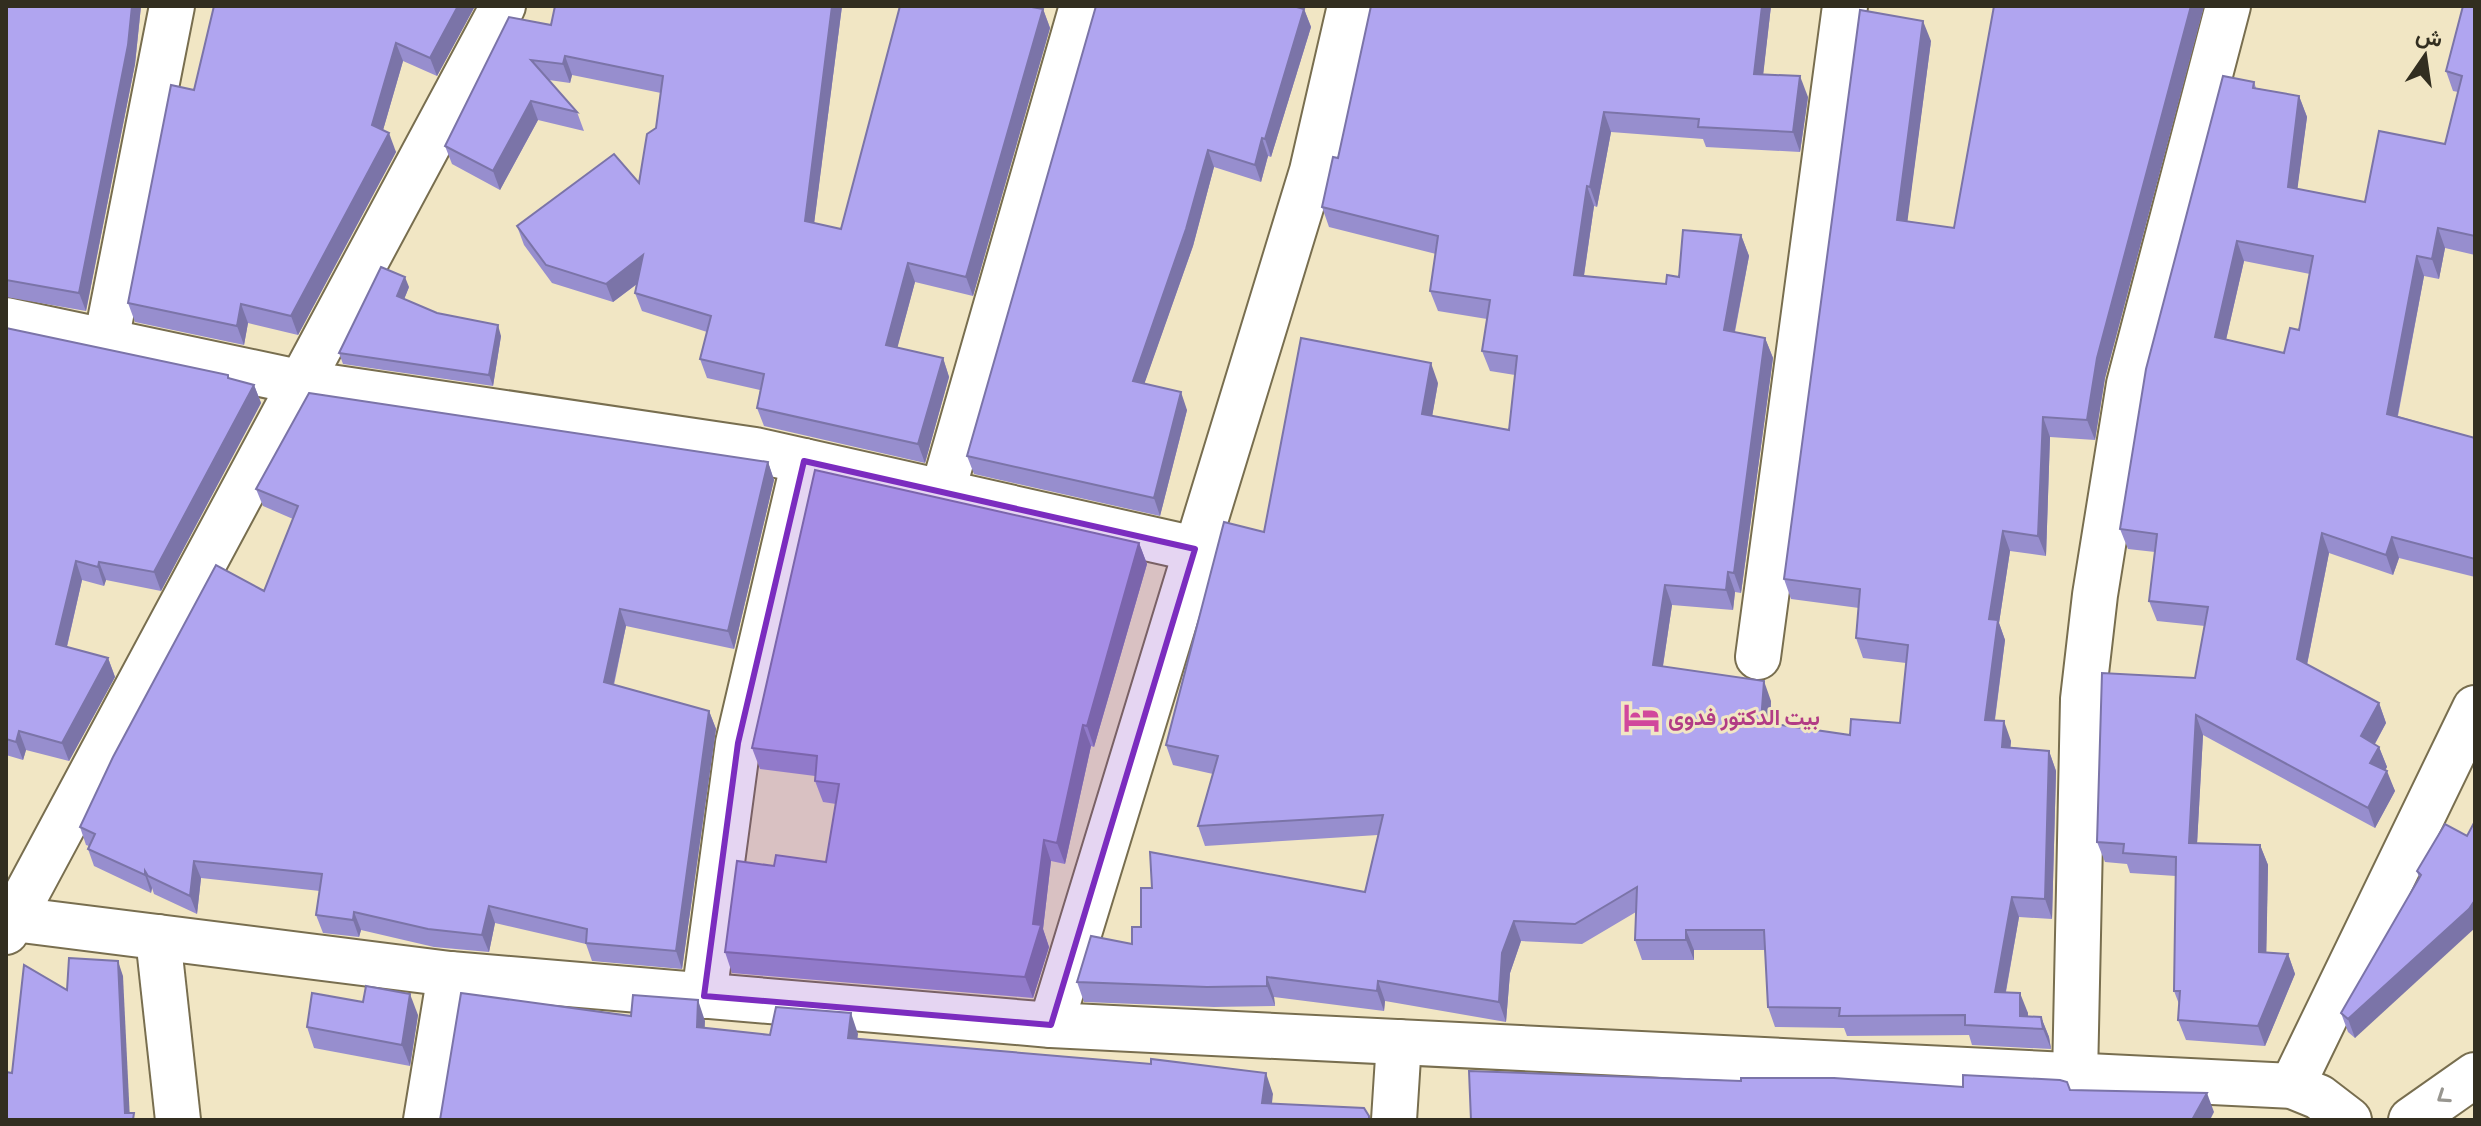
<svg xmlns="http://www.w3.org/2000/svg" width="2481" height="1126" font-family="'Crimson Pro',Vazirmatn,serif">
<rect width="100%" height="100%" fill="#f1e6c4"/>
<g fill="none" stroke-linecap="round" stroke-linejoin="round">
<defs>
<g id="minor">
<path d="M6 320 303 383 755 450 1195 549"/>
<path d="M106 341 172 6"/>
<path d="M943 490 1082 6"/>
<path d="M1758 657 1845 6"/>
<path d="M6 918 450 974 1051 1025 2292 1086 2319 1097 2349 1120"/>
<path d="M6 932 503 6"/>
<path d="M158 937 178 1120"/>
<path d="M704 996 738 743 804 461"/>
<path d="M1051 1025 1312 171 1350 6"/>
<path d="M2075 1077 2083 699 2095 595 2129 384 2228 6"/>
<path d="M2292 1086 2475 708"/>
<path d="M426 1120 450 974"/>
<path d="M1394 1120 1399 1042"/>
</g>
<path id="major" d="M2411 1120 2475 1075"/>
</defs>
<use href="#minor" stroke="#786e4f" stroke-width="48"/>
<use href="#major" stroke="#786e4f" stroke-width="48"/>
<use href="#minor" stroke="#fff" stroke-width="44"/>
<use href="#major" stroke="#fff" stroke-width="44"/>
</g>
<g fill="#978ece" fill-rule="evenodd">
<path d="M6 6H141L135 64 86 311 6 297Z"/>
<path d="M214 6H475L437 76 403 61 383 130 396 152 298 335 248 323 244 345 135 322 128 303 194 90Z"/>
<path d="M842 6 814 223 841 229 1043 9 1050 28 973 296 915 282 897 348 943 358 949 377 925 463 764 426 757 408 760 390 707 378 700 359 707 332 642 311 635 293 637 284 613 302 552 283 524 245 517 226 639 183 656 128 661 93 572 75 570 83 549 80 577 112 584 131 538 120 500 190 452 164 445 146 551 25Z"/>
<path d="M1096 6H1297L1304 9 1311 27 1271 157 1268 156 1261 182 1214 167 1193 246 1144 384 1187 410 1160 516 974 474 967 456Z"/>
<path d="M1771 6 1763 74 1808 97 1800 152 1706 147 1703 139 1611 132 1597 207 1594 206 1584 276 1666 284 1679 277 1741 235 1749 256 1735 332 1765 338 1773 358 1741 593 1735 592 1733 610 1672 605 1663 666 1771 701 1770 723 1850 735 1900 723 1906 663 1863 658 1856 638 1859 608 1791 599 1784 579 1931 41 1907 221 1954 228 1994 6H2204L2105 378 2095 440 2050 437 2046 556 2010 551 1999 623 2005 640 1995 720 2011 741 2010 747 2049 751 2056 771 2052 919 2019 917 2006 992 2028 1013V1016L2041 1017 2049 1037 2051 1049 1972 1045 1969 1035 1847 1036 1844 1028 1775 1027 1768 1007 1765 950H1694V960H1642L1635 940 1636 912 1582 944 1521 941 1510 973 1506 1022 1385 1001 1384 1011 1274 997 1275 1006 1214 1007 1084 1002 1077 982 1132 944 1141 927 1365 892 1378 835 1205 846 1198 826 1213 774 1173 765 1166 745 1264 532 1438 383 1432 416 1509 430 1515 375 1490 371 1482 351 1487 319 1438 311 1430 291 1436 254 1329 227 1322 207 1338 158Z"/>
<path d="M2475 6V255L2445 248 2439 279 2424 276 2398 416 2475 438V577L2399 558 2393 575 2329 553 2307 665 2379 703 2386 723 2375 744 2379 747 2387 767 2385 770 2395 791 2375 828 2203 735 2197 843 2260 845 2268 865 2266 952 2288 954 2295 974 2265 1046 2186 1040 2178 1020 2179 1004 2174 991 2176 876 2130 873 2127 864 2105 862 2097 842 2195 678 2205 626 2157 621 2149 601 2155 552 2128 549 2120 529 2254 82 2256 88 2299 96 2307 117 2297 189 2365 202 2445 144 2458 92 2453 91 2446 71ZM2244 261 2310 274 2299 330 2284 353 2226 340Z"/>
<path d="M409 287 404 299 437 313 501 336 493 386 343 364 339 353Z"/>
<path d="M6 328 228 375 230 379 254 385 261 403 161 591 106 580 104 586 82 580 67 647 108 658 115 677 69 761 26 750 23 760 6 755Z"/>
<path d="M768 462 774 480 734 649 626 626 614 685 709 711 716 729 682 969 592 961 586 944 495 923 489 952 434 947 361 930 359 937 323 933 316 915 320 891 201 878 197 914 154 894 152 888 151 893 94 866 88 849 89 846 86 845 80 827 264 591 293 519 263 506 256 489Z"/>
<path d="M1139 543 1147 564 1094 747 1091 746 1065 864 1051 861 1043 929 1049 947 1033 998 732 973 725 952 774 866 826 862 836 804 823 802 815 781V776L760 769 752 748Z"/>
<path d="M2467 836 2355 1038 2348 1032 2341 1013 2419 878 2417 871Z"/>
<path d="M363 1002 418 1015 410 1066 314 1048 307 1027Z"/>
</g>
<g fill="#7b74a8">
<path d="M132 6H141L135 64 86 311 79 293Z"/>
<path d="M458 6H475L437 76 430 58Z"/>
<path d="M832 6H842L812 240 805 221Z"/>
<path d="M1762 6H1771L1761 94 1754 74Z"/>
<path d="M2191 6H2204L2105 378 2095 440 2087 420 2097 358Z"/>
<path d="M1043 9 1050 28 973 296 966 277Z"/>
<path d="M1304 9 1311 27 1271 157 1265 139Z"/>
<path d="M1923 21 1931 41 1905 240 1897 220Z"/>
<path d="M396 43 403 61 379 144 372 125Z"/>
<path d="M565 56 572 75 570 83 563 64Z"/>
<path d="M1800 76 1808 97 1800 152 1793 132Z"/>
<path d="M2299 96 2307 117 2295 207 2288 187Z"/>
<path d="M531 101 538 120 500 190 493 171Z"/>
<path d="M1604 112 1611 132 1597 207 1590 187Z"/>
<path d="M389 133 396 152 298 335 291 316Z"/>
<path d="M1262 138 1268 156 1261 182 1255 165Z"/>
<path d="M1208 150 1214 167 1193 246 1139 399 1133 381Z"/>
<path d="M1587 186 1594 206 1581 295 1574 275Z"/>
<path d="M2438 228 2445 248 2439 279 2432 259Z"/>
<path d="M1741 235 1749 256 1731 350 1724 330Z"/>
<path d="M2237 241 2244 261 2222 357 2215 337Z"/>
<path d="M643 255 650 274 613 302 606 284Z"/>
<path d="M2417 256 2424 276 2394 434 2387 414Z"/>
<path d="M908 263 915 282 893 364 886 345Z"/>
<path d="M405 277 409 287 401 307 397 296Z"/>
<path d="M241 304 248 323 244 345 237 326Z"/>
<path d="M498 325 501 336 493 386 489 375Z"/>
<path d="M1765 338 1773 358 1741 593 1734 573Z"/>
<path d="M943 358 949 377 925 463 918 444Z"/>
<path d="M1431 363 1438 383 1429 434 1422 414Z"/>
<path d="M254 385 261 403 161 591 154 572Z"/>
<path d="M1181 392 1187 410 1160 516 1154 498Z"/>
<path d="M2043 417 2050 437 2046 556 2038 536Z"/>
<path d="M768 462 774 480 734 649 728 631Z"/>
<path d="M2003 531 2010 551 1999 623 2005 640 1992 740 1985 720 1989 619Z"/>
<path d="M2322 533 2329 553 2304 679 2297 659Z"/>
<path d="M2392 537 2399 558 2393 575 2386 555Z"/>
<path d="M1139 543 1147 564 1094 747 1087 726Z"/>
<path d="M76 561 82 580 63 663 56 644Z"/>
<path d="M99 562 106 580 104 586 98 567Z"/>
<path d="M1728 572 1735 592 1733 610 1726 590Z"/>
<path d="M1665 585 1672 605 1660 685 1653 665Z"/>
<path d="M620 609 626 626 610 700 604 682Z"/>
<path d="M108 658 115 677 69 761 62 743Z"/>
<path d="M1764 681 1771 701 1769 742 1761 722Z"/>
<path d="M2379 703 2386 723 2368 756 2361 736Z"/>
<path d="M709 711 716 729 682 969 676 951Z"/>
<path d="M2196 715 2203 735 2196 863 2189 843Z"/>
<path d="M2004 721 2011 741 2009 767 2002 747Z"/>
<path d="M1083 725 1091 746 1065 864 1057 843Z"/>
<path d="M19 731 26 750 23 760 16 742Z"/>
<path d="M2379 747 2387 767 2378 783 2370 763Z"/>
<path d="M2049 751 2056 771 2052 919 2045 899Z"/>
<path d="M2387 771 2395 791 2375 828 2368 808Z"/>
<path d="M1044 840 1051 861 1043 929 1049 947 1033 998 1025 977Z"/>
<path d="M2260 845 2268 865 2266 972 2259 952Z"/>
<path d="M194 861 201 878 197 914 190 896Z"/>
<path d="M145 871 152 888 151 893 145 875Z"/>
<path d="M2012 897 2019 917 2002 1012 1995 992Z"/>
<path d="M2475 900V928L2355 1038 2348 1019Z"/>
<path d="M489 906 495 923 489 952 482 935Z"/>
<path d="M354 912 361 930 359 937 353 920Z"/>
<path d="M1514 921 1521 941 1510 973 1506 1022 1499 1002 1502 953Z"/>
<path d="M1686 930 1694 950V960L1686 940Z"/>
<path d="M2288 954 2295 974 2265 1046 2258 1026Z"/>
<path d="M118 961 123 976 130 1120 125 1113Z"/>
<path d="M1267 977 1274 997 1275 1006 1267 986Z"/>
<path d="M1378 981 1385 1001 1384 1011 1377 991Z"/>
<path d="M2020 993 2028 1013 2027 1028 2020 1016Z"/>
<path d="M410 994 418 1015 410 1066 402 1045Z"/>
<path d="M698 1000 705 1021 704 1047 697 1027Z"/>
<path d="M851 1013 858 1034 855 1058 848 1038Z"/>
<path d="M2041 1017 2049 1037 2051 1049 2043 1029Z"/>
<path d="M1266 1073 1273 1094 1270 1120 1262 1103Z"/>
<path d="M2207 1093 2214 1112 2210 1120H2192Z"/>
</g>
<g fill="#b0a5f0" stroke="#7b74a8" stroke-width="2" fill-rule="evenodd">
<path d="M6 6H132L128 45 79 293 6 280Z"/>
<path d="M214 6H458L430 58 396 43 372 125 389 133 291 316 241 304 237 326 128 303 171 85 194 90Z"/>
<path d="M555 6H832L805 221 841 229 900 6H1026L1043 9 966 277 908 263 886 345 943 358 918 444 757 408 764 374 700 359 711 316 635 293 643 255 606 284 546 265 517 226 614 154 639 183 647 134 656 128 663 76 565 56 563 64 531 60 577 112 531 101 493 171 445 146 509 17 551 25Z"/>
<path d="M1096 6H1293L1304 9 1265 139 1262 138 1255 165 1208 150 1186 229 1133 381 1181 392 1154 498 967 456Z"/>
<path d="M1371 6H1762L1754 74 1800 76 1793 132 1698 127 1699 119 1604 112 1590 187 1587 186 1574 275 1666 284 1667 275 1679 277 1683 230 1741 235 1724 330 1765 338 1734 573 1728 572 1726 590 1665 585 1653 665 1764 681 1761 722 1850 735 1851 719 1900 723 1908 645 1856 638 1860 589 1784 579 1860 10 1923 21 1897 220 1954 228 1994 6H2191L2097 358 2087 420 2043 417 2038 536 2003 531 1989 619 1998 620 1985 720 2004 721 2002 747 2049 751 2045 899 2012 897 1995 992 2020 993V1016L2041 1017 2043 1029 1965 1025V1015L1839 1016 1840 1008 1768 1007 1764 930H1686V940H1635L1637 887 1575 924 1514 921 1502 953 1499 1002 1378 981 1377 991 1267 977V986L1207 987 1077 982 1091 936 1132 944V927H1141V888H1152L1150 852 1365 892 1383 815 1198 826 1218 756 1166 745 1224 522 1264 532 1301 338 1431 363 1422 414 1509 430 1517 356 1482 351 1490 300 1430 291 1438 236 1322 207 1333 157 1338 158Z"/>
<path d="M2463 6H2475V236L2438 228 2432 259 2417 256 2387 414 2475 438V559L2392 537 2386 555 2322 533 2297 659 2379 703 2361 736 2379 747 2370 763 2387 771 2368 808 2196 715 2189 843 2260 845 2259 952 2288 954 2258 1026 2178 1020 2180 991H2174L2176 857 2123 853 2124 844 2097 842 2102 673 2195 678 2208 607 2149 601 2157 534 2120 529 2146 369 2223 76 2254 82 2253 88 2299 96 2288 187 2365 202 2379 131 2445 144 2462 76 2446 71ZM2237 241 2313 256 2299 330 2290 328 2284 353 2215 337Z"/>
<path d="M381 267 405 277 397 296 437 313 498 325 489 375 339 353Z"/>
<path d="M6 328 228 375V378L254 385 154 572 99 562 98 567 76 561 56 644 108 658 62 743 19 731 16 742 6 739Z"/>
<path d="M309 393 768 462 728 631 620 609 604 682 709 711 676 951 586 943 587 929 489 906 482 935 428 929 354 912 353 920 316 915 322 874 194 861 190 896 148 876 145 871V875L88 849 95 834 80 827 113 757 216 565 264 591 298 506 256 489Z"/>
<path d="M815 470 1139 543 1087 726 1083 725 1057 843 1044 840 1033 924 1041 925 1025 977 725 952 737 861 774 866 776 855 826 862 839 784 815 781 817 756 752 748Z"/>
<path d="M2475 821V900L2469 909 2348 1019 2341 1013 2421 875 2417 871 2445 824 2467 836Z"/>
<path d="M69 958 118 961 125 1113H134L133 1120H6V1072L12 1073 24 965 67 990Z"/>
<path d="M366 986 410 994 402 1045 307 1027 312 993 363 1002Z"/>
<path d="M461 993 631 1016 633 995 698 1000 697 1027 770 1035 776 1007 851 1013 848 1038 1151 1064V1059L1266 1073 1262 1103 1364 1108 1369 1116V1120H440Z"/>
<path d="M1469 1071 1741 1081V1078H1834L1963 1087V1075L2060 1080 2067 1082 2070 1090 2207 1093 2192 1120H1471Z"/>
</g>
<defs><path id="oneway-chevron" d="M-2-3.5L2.5 0L-2 3.5" fill="none" stroke-width="1.6" stroke-linecap="round" stroke-linejoin="round" transform="scale(2)"/></defs>
<use stroke="#989690" href="#oneway-chevron" transform="translate(2443 1097) rotate(146)"/>
<path fill="#7b2cbf" fill-opacity="0.2" stroke="#7b2cbf" stroke-width="6" stroke-linejoin="round" d="M804 461 1195 549 1051 1025 704 996 738 743Z"/>
<defs>
<symbol id="hotel-bare" viewBox="-9 -9 18 18"><path d="M-6-4.5h1.5V1H6V5H4.5V3h-9V5H-6ZM-4 0a1.8 1.8 0 1 1 3.6 0ZM.5 0V-2.5h3Q6-2.5 6 0Z" fill="#d1479c" stroke="#f1e6c4" stroke-width="2.5" paint-order="stroke"/></symbol>
</defs>
<g fill-rule="evenodd">
<use href="#hotel-bare" x="1616" y="692" width="51" height="51"/>
</g>
<g text-anchor="middle" dominant-baseline="central" stroke-width="6" stroke-linejoin="round" paint-order="stroke">
<g font-size="22" font-weight="bold" fill="#b23c85" stroke="#f1e6c4" text-anchor="start">
<text x="1668" y="717">بيت الدكتور فدوى</text>
</g>
</g>
<rect width="2481" height="1126" fill="none" stroke="#322e20" stroke-width="16"/>
<g transform="translate(2425 56) rotate(13)" stroke="#f1e6c4" stroke-width="6" paint-order="stroke">
<path d="M0-6L14 30L0 20L-14 30Z" fill="#322e20"/>
<text y="-12" font-size="22" font-weight="bold" text-anchor="middle" fill="#322e20">ش</text>
</g>
</svg>
